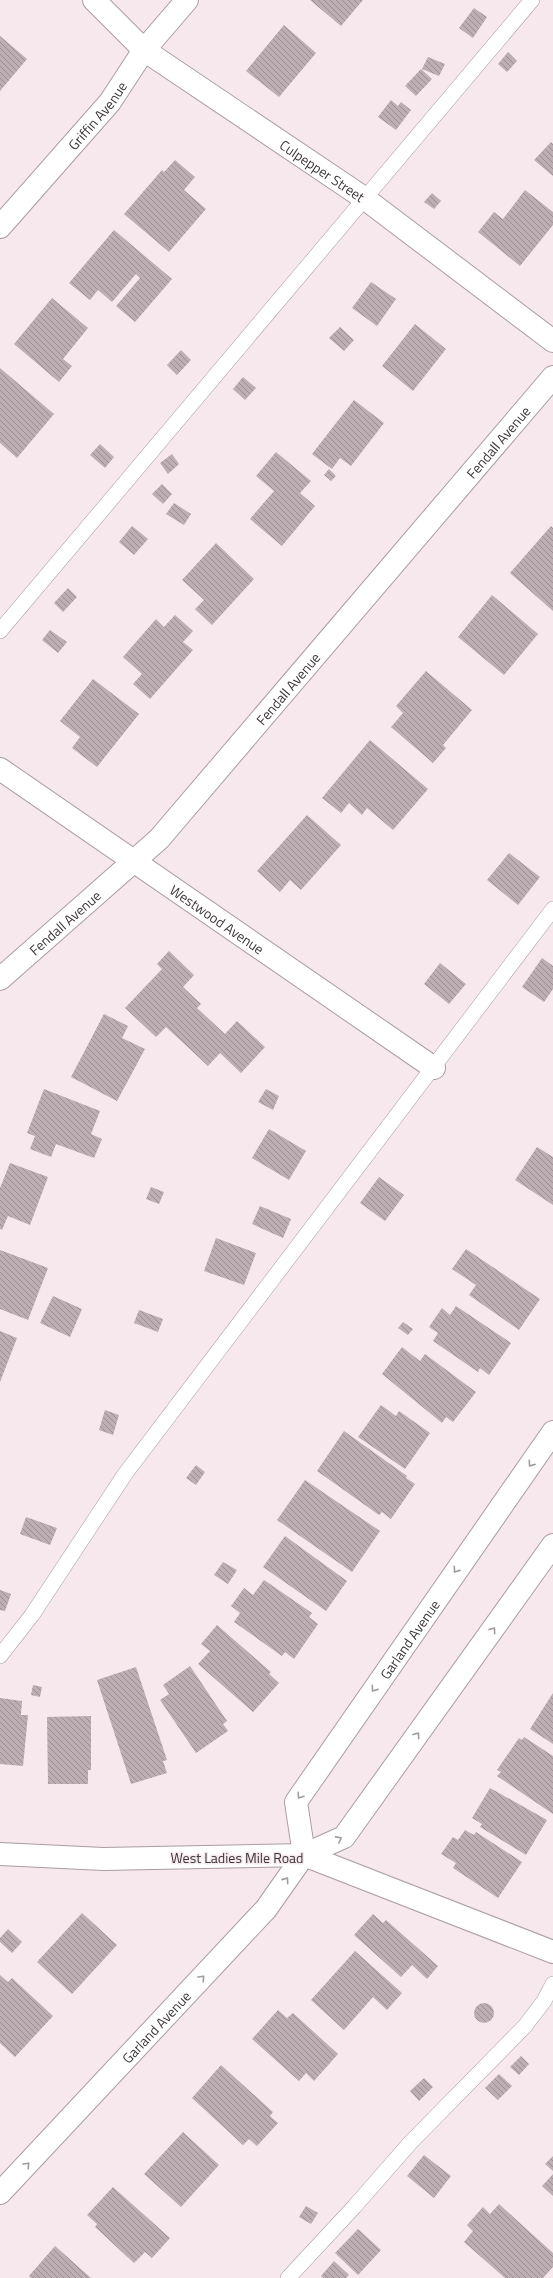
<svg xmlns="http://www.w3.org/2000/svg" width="553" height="2278" font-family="'Titillium Web',sans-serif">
<defs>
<pattern id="building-back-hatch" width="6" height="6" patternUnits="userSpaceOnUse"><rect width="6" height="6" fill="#bcaeb2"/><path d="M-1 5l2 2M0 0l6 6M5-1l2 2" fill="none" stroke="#9a8f92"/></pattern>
</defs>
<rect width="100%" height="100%" fill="#f6e8ec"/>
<g fill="url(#building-back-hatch)">
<path d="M310 0H363L341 26Z"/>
<path d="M474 8 487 17 473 38 459 28Z"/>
<path d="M284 25 316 53 279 97 246 71Z"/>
<path d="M0 36 27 59 0 91Z"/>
<path d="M508 52 517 61 507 72 498 64Z"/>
<path d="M428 57 445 64 439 76 422 69Z"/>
<path d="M421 69 432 79 416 96 405 86Z"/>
<path d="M391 100 398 106 401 102 411 110 396 130 378 117Z"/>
<path d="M551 142 553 144V176L534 160Z"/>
<path d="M175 160 195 177 184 190 206 209 169 252 124 214 162 170 164 172Z"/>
<path d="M525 190 553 212V225L520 266 478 232 494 212 503 219Z"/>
<path d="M432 193 441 201 434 209 424 202Z"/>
<path d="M114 230 172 279 135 322 116 306 140 278 136 274 112 302 98 290 90 300 69 283Z"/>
<path d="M371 282 396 299 377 326 352 308Z"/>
<path d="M52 298 88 328 63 359 72 366 59 382 14 344Z"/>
<path d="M415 324 446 349 413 391 382 366Z"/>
<path d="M340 327 354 340 344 351 329 338Z"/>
<path d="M181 350 191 360 177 375 167 365Z"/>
<path d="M0 368 54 414 17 458 0 443Z"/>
<path d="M243 377 256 388 245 400 233 389Z"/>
<path d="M354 400 384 423 351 466 340 458 332 469 312 454Z"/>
<path d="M100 444 114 457 105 468 90 455Z"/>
<path d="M276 452 311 481 300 493 315 506 282 546 250 519 274 491 256 476Z"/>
<path d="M172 454 179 464 168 474 160 463Z"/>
<path d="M329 469 336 476 331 481 324 475Z"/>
<path d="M162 484 172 494 163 504 152 494Z"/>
<path d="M174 503 191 514 184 525 166 514Z"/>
<path d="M132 526 148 539 134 555 119 542Z"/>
<path d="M551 526 553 528V611L510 573Z"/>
<path d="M216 543 254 579 212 625 195 609 204 600 182 580Z"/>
<path d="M68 588 77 597 63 612 54 603Z"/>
<path d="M492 595 538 634 504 675 458 637Z"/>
<path d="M175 615 193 631 183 642 193 650 150 699 133 684 142 674 123 657 156 619 164 627Z"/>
<path d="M50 630 67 642 58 653 42 640Z"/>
<path d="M426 671 472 710 443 745 446 748 433 763 391 727 403 713 396 706Z"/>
<path d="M93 679 139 714 97 767 72 748 80 737 60 721Z"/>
<path d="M370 740 428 789 393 830 367 808 362 815 349 803 341 813 322 798Z"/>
<path d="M307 815 341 845 301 890 290 880 280 892 257 871Z"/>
<path d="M509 853 540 877 518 905 487 880Z"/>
<path d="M169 951 194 975 183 987 201 1004 197 1008 225 1034 237 1021 265 1047 241 1073 220 1053 208 1066 166 1027 156 1037 125 1008 162 969 157 964Z"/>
<path d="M542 958 553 966V989L544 1002 522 987Z"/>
<path d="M440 963 466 984 449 1004 424 984Z"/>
<path d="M104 1014 128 1026 122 1038 145 1049 117 1101 71 1077Z"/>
<path d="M44 1089 100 1111 91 1134 102 1139 94 1158 56 1144 51 1157 30 1149 35 1136 27 1133Z"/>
<path d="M266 1089 279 1096 273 1110 258 1102Z"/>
<path d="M269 1129 306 1151 289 1180 252 1158Z"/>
<path d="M537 1147 553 1157V1205L515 1180Z"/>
<path d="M10 1163 48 1177 30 1225 8 1216 2 1230 0 1229V1188Z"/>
<path d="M379 1177 404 1195 385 1221 360 1203Z"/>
<path d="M151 1187 164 1192 159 1204 146 1199Z"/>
<path d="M260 1206 291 1219 283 1238 252 1224Z"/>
<path d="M216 1238 256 1253 244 1285 204 1271Z"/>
<path d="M466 1249 540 1299 519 1330 469 1295 476 1285 452 1269Z"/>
<path d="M0 1250 48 1268 28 1320 0 1309Z"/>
<path d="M53 1296 82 1309 70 1337 40 1323Z"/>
<path d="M456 1306 511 1343 489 1375 480 1368 478 1372 433 1341 438 1333 429 1327 442 1308 450 1315Z"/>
<path d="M139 1310 163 1319 158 1332 134 1323Z"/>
<path d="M403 1322 413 1329 408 1335 398 1328Z"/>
<path d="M0 1331 17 1338 0 1382Z"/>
<path d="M402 1347 420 1361 425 1354 476 1392 453 1422 446 1417 442 1423 382 1374Z"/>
<path d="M381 1405 396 1416 399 1411 430 1433 405 1469 358 1437Z"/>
<path d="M105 1410 119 1415 113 1435 99 1430Z"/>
<path d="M344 1431 407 1476 406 1478 415 1484 391 1519 382 1512 379 1515 317 1471Z"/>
<path d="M196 1465 205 1472 196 1485 186 1478Z"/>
<path d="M305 1480 380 1531 352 1572 277 1520Z"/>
<path d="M26 1517 57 1528 50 1545 20 1534Z"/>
<path d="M285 1536 347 1581 326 1611 263 1567Z"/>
<path d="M223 1562 237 1570 228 1584 214 1575Z"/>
<path d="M264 1580 312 1613 309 1617 318 1624 294 1659 285 1652 282 1656 234 1622 240 1613 231 1606 244 1588 253 1595Z"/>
<path d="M0 1590 11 1594 5 1611 0 1610Z"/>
<path d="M217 1625 271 1672 269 1674 279 1683 253 1712 198 1664 210 1651 201 1644Z"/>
<path d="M190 1666 227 1721 223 1724 228 1731 196 1753 160 1700 169 1694 163 1685Z"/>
<path d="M136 1667 167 1760 163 1761 167 1773 131 1784 97 1680Z"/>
<path d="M33 1685 42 1687 40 1697 31 1695Z"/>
<path d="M553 1693V1744L530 1729Z"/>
<path d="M0 1698 22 1701 21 1715H28L23 1766 0 1764Z"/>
<path d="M91 1716V1770H88V1784H48L47 1717Z"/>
<path d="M524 1737 553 1756V1814L497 1776 501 1772 497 1770 519 1738 522 1740Z"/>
<path d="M490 1788 547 1820 526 1855 480 1827 482 1824 472 1818Z"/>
<path d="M465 1830 474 1835 476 1832 522 1862 498 1898 453 1868 456 1863 441 1854 453 1837 458 1840Z"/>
<path d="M82 1913 117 1945 72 1994 37 1962Z"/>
<path d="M373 1914 383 1923 386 1920 438 1966 427 1979 412 1965 401 1977 354 1935Z"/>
<path d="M8 1929 22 1942 12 1953 0 1942V1938Z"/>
<path d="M355 1951 402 1993 387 2010 373 1997 344 2030 311 2000Z"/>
<path d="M0 1975 8 1982 12 1978 53 2016 15 2057 0 2043Z"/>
<circle cx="484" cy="2013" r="10"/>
<path d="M278 2010 287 2018 293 2013 338 2054 314 2081 306 2073 299 2081 252 2039Z"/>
<path d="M521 2056 529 2064 519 2075 510 2067Z"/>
<path d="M221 2065 273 2112 270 2116 278 2123 257 2146 249 2139 243 2145 192 2098Z"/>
<path d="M499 2074 512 2086 498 2100 485 2088Z"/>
<path d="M424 2078 433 2087 419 2101 410 2091Z"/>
<path d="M183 2132 219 2165 181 2207 144 2174Z"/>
<path d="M424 2155 451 2176 434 2198 407 2176Z"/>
<path d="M553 2156V2171L545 2164Z"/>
<path d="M553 2174V2196L542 2186Z"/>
<path d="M113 2187 170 2238 152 2258 145 2252 134 2263 95 2227 97 2224 87 2215Z"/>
<path d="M499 2204 553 2253V2267L543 2278H505L464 2242 473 2231 467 2225 483 2207 490 2214Z"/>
<path d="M306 2206 318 2213 311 2224 299 2217Z"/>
<path d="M358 2229 381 2250 358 2275 335 2253Z"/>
<path d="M55 2246 91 2278H31L29 2276Z"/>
<path d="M334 2261 349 2275 346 2278H323L321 2276Z"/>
</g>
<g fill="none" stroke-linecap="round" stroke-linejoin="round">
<defs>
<g id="lane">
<path d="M0 631 532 0"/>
<path d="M0 1656 32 1615 125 1474 553 909"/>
<path d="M288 2278 354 2207 410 2143 525 2026 544 2001 553 1984"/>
</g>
<g id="street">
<path id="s1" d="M94 0 144 50 364 198 553 341"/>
<path id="s2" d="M0 227 110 102 144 50 187 0"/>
<path id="s3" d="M0 769 434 1068"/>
<path id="s4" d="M0 979 159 839 553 377"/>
<path id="s5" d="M304 1855 296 1802 553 1432"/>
<path id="s6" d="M0 2193 266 1909 304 1855 344 1837 553 1545"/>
</g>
<path id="secondary" d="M0 1854 103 1859 304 1855 553 1952"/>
</defs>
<use href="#lane" stroke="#aa9da0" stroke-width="16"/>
<use href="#street" stroke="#aa9da0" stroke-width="24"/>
<use href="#secondary" stroke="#aa9da0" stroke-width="24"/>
<use href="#lane" stroke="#fff" stroke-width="15"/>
<use href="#street" stroke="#fff" stroke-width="22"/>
<use href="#secondary" stroke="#fff" stroke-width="22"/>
</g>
<defs><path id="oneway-chevron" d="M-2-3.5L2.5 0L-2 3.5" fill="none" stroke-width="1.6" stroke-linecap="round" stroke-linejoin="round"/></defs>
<g stroke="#9e9c9c">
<use href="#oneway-chevron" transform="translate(531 1464) rotate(125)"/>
<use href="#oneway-chevron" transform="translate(456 1570) rotate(125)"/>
<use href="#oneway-chevron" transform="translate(493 1630) rotate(-54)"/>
<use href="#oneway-chevron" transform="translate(374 1689) rotate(125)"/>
<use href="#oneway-chevron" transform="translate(417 1735) rotate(-54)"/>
<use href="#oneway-chevron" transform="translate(300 1796) rotate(124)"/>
<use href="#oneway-chevron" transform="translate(339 1839) rotate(-29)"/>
<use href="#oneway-chevron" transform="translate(286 1880) rotate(-55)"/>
<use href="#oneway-chevron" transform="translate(202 1978) rotate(-47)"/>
<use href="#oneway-chevron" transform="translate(27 2165) rotate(-47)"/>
</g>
<g text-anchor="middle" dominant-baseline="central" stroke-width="3" stroke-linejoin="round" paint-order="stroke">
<g font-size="14" fill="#3d3839" stroke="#f6e8ec">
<text stroke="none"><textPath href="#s2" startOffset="148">Griffin Avenue</textPath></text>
<text stroke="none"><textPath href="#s1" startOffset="286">Culpepper Street</textPath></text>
<text stroke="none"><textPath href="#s4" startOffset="734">Fendall Avenue</textPath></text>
<text stroke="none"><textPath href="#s4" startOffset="410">Fendall Avenue</textPath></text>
<text stroke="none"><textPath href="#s3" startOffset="264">Westwood Avenue</textPath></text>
<text stroke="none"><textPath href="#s4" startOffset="86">Fendall Avenue</textPath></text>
<text stroke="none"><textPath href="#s5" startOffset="252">Garland Avenue</textPath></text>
<text x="237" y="1857">West Ladies Mile Road</text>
<text stroke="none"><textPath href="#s6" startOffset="228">Garland Avenue</textPath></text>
</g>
</g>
</svg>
